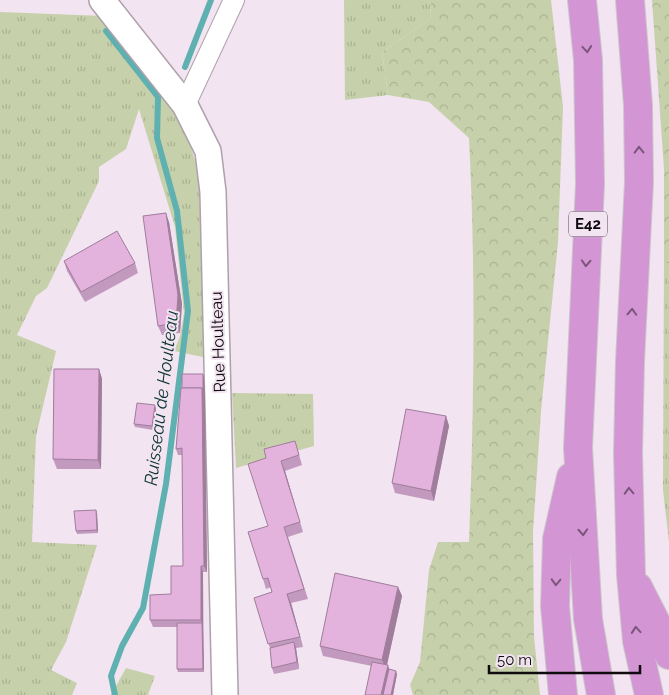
<svg xmlns="http://www.w3.org/2000/svg" width="669" height="695" font-family="Raleway,sans-serif">
<defs>
<pattern id="grass-tufts" width="24" height="20" patternUnits="userSpaceOnUse" patternTransform="scale(1.25)"><rect width="24" height="20" fill="#c6d1ab"/><path d="M3 7l-1-3M5 7V3M7 7l1-3M15 17l-1-3M17 17v-4M19 17l1-3" fill="none" stroke="#a9b292"/></pattern>
<pattern id="forest-crowns" width="20" height="18" patternUnits="userSpaceOnUse" patternTransform="scale(1.25)"><rect width="20" height="18" fill="#c6d1ab"/><path d="M2 6a3 3 0 1 1 6 0M12 15a3 3 0 1 1 6 0" fill="none" stroke="#a9b292"/></pattern>
</defs>
<rect width="100%" height="100%" fill="#f2e4f0"/>
<g fill="url(#grass-tufts)">
<path d="M344 0H431L430 19 382 52 388 95 345 100Z"/>
<path d="M0 12 104 16C130 49 158 81 178 118 217 190 205 279 203 357L174 351 180 336 184 313 175 227 139 109 126 149 99 167V181L47 288 36 296 17 335 56 351 36 436 32 542 97 545 66 642 51 670 77 683 72 695H0Z"/>
<path d="M664 263H669V542L663 490Z"/>
<path d="M232 393 313 394 314 446 236 468Z"/>
<path d="M126 668 155 676 148 695H111Z"/>
</g>
<g fill="url(#forest-crowns)">
<path d="M431 0H551L563 107 558 242 541 411 533 532 534 637 540 695H413L410 685 420 662 429 570 438 542H469C474 407 476 273 469 138L429 102 388 95 382 52 430 19Z"/>
<path d="M652 0H669V263H664V169Z"/>
</g>
<g fill="none" stroke-linecap="round" stroke-linejoin="round">
<g stroke="#5fb0b0" stroke-width="6">
<path d="M106 31 158 97 157 138 177 211 188 311 166 484 143 608 122 646 111 676 115 695"/>
<path d="M185 67 211 0"/>
</g>
<defs>
<path id="minor" d="M185 105 234 0"/>
<path id="tertiary" d="M102 0 185 105 208 151 213 192 225 695"/>
<g id="motorway">
<path d="M582 0 588 60 590 184 578 448 588 619 601 695"/>
<path d="M630 0 638 105 639 182 630 361 628 453 631 575 637 641 649 695"/>
<path d="M638 587 664 638 669 655"/>
<path d="M563 695 555 606 557 539 571 477"/>
</g>
</defs>
<use href="#minor" stroke="#aea1ac" stroke-width="22"/>
<use href="#tertiary" stroke="#aea1ac" stroke-width="28"/>
<use href="#motorway" stroke="#cac9ca" stroke-width="30"/>
<use href="#minor" stroke="#fff" stroke-width="20"/>
<use href="#tertiary" stroke="#fff" stroke-width="25"/>
<use href="#motorway" stroke="#d395d4" stroke-width="28"/>
</g>
<g fill="#c39abf">
<path d="M169 222 182 304 180 333 162 335 158 326Z"/>
<path d="M64 261 135 263 138 273 85 302 67 271Z"/>
<path d="M99 369 102 379 101 469H57L53 459Z"/>
<path d="M203 374 204 377 207 572H203L204 672H178L177 669V627H153L150 620 171 594 183 566 182 455H178L176 449 182 388Z"/>
<path d="M156 409 153 430 135 427 134 424Z"/>
<path d="M446 416 449 426 434 501 395 493 392 483Z"/>
<path d="M295 441 302 465 285 471 303 532 288 537 308 599 291 603 303 647 296 648 299 669 274 674 272 668 270 648 254 598 272 592 271 587 266 589 263 579 268 526 266 458Z"/>
<path d="M96 510 97 513 98 533 77 534 76 531Z"/>
<path d="M398 587 402 596 387 665 389 669 397 674 393 695H365L372 666 323 656 320 646Z"/>
</g>
<g fill="#9f7d9b">
<path d="M166 213 169 222 182 304 180 333 176 323Z"/>
<path d="M99 369 102 379 101 469 98 460Z"/>
<path d="M203 374 204 377 205 395 203 392Z"/>
<path d="M202 388 205 395 207 572 204 566Z"/>
<path d="M155 405 156 409 153 430 152 426Z"/>
<path d="M446 416 449 426 434 501 431 491Z"/>
<path d="M281 461 285 471 303 532 300 522Z"/>
<path d="M96 510 97 513 98 533 97 530Z"/>
<path d="M201 566 203 572V626L201 620Z"/>
<path d="M398 587 402 596 386 669 382 660Z"/>
<path d="M287 594 291 603 303 647 300 637Z"/>
<path d="M202 623 203 626 204 672 203 669Z"/>
<path d="M294 642 296 648 299 669 297 662Z"/>
<path d="M388 665 390 672 385 695H381Z"/>
<path d="M396 671 397 674 393 695H391Z"/>
</g>
<g fill="#e3b3de" stroke="#9f7d9b">
<path d="M166 213 178 295 176 323 158 326 143 216Z"/>
<path d="M117 231 135 263 81 292 64 261Z"/>
<path d="M54 369H99L98 460 53 459Z"/>
<path d="M182 374H203V391L202 388H182Z"/>
<path d="M181 388H202L204 566H201V620H150V595L171 594V566H183L182 448 176 449Z"/>
<path d="M137 403 155 405 152 426 134 424Z"/>
<path d="M406 409 446 416 431 491 392 483Z"/>
<path d="M295 441 299 455 281 461 300 522 284 527 304 589 287 594 300 637 268 644 254 598 272 592 268 578 263 579 248 532 268 526 248 464 266 458 264 449Z"/>
<path d="M96 510 97 530 76 531 74 511Z"/>
<path d="M335 573 398 587 382 660 320 646Z"/>
<path d="M177 623H202L203 669H177Z"/>
<path d="M294 642 297 662 272 668 270 648Z"/>
<path d="M372 662 388 665 381 695H365Z"/>
<path d="M389 669 396 671 391 695H383Z"/>
</g>
<defs><path id="oneway-chevron" d="M-2-3.5L2.5 0L-2 3.5" fill="none" stroke-width="1.6" stroke-linecap="round" stroke-linejoin="round" transform="scale(1.25)"/></defs>
<g stroke="#7b567b">
<use href="#oneway-chevron" transform="translate(587 49) rotate(85)"/>
<use href="#oneway-chevron" transform="translate(639 150) rotate(-91)"/>
<use href="#oneway-chevron" transform="translate(586 263) rotate(93)"/>
<use href="#oneway-chevron" transform="translate(632 312) rotate(-87)"/>
<use href="#oneway-chevron" transform="translate(629 491) rotate(-92)"/>
<use href="#oneway-chevron" transform="translate(583 532) rotate(87)"/>
<use href="#oneway-chevron" transform="translate(556 582) rotate(92)"/>
<use href="#oneway-chevron" transform="translate(636 630) rotate(-95)"/>
</g>
<g text-anchor="middle" dominant-baseline="central" stroke-width="4" stroke-linejoin="round" paint-order="stroke">
<rect fill="#f2e4f0" stroke="#534b52" stroke-width="1" x="569" y="211.5" width="38" height="25" rx="4"/>
<g font-size="15" font-weight="bold" fill="#0f0a0e">
<text x="588" y="224">E42</text>
</g>
<g font-size="16" fill="#0f0a0e" stroke="#f2e4f0">
<text transform="translate(218 342) rotate(-92)">Rue Houlteau</text>
</g>
<g font-size="18" font-style="italic" fill="#0c3535" stroke="#f2e4f0">
<text transform="translate(161 398) rotate(-83)">Ruisseau de Houlteau</text>
</g>
</g>
<path d="M489 665v8h151v-8" fill="none" stroke="#0f0a0e" stroke-width="2.5"/>
<text x="497" y="665" font-size="15" fill="#0f0a0e" stroke="#f2e4f0" stroke-width="4" paint-order="stroke">50 m</text>
</svg>
